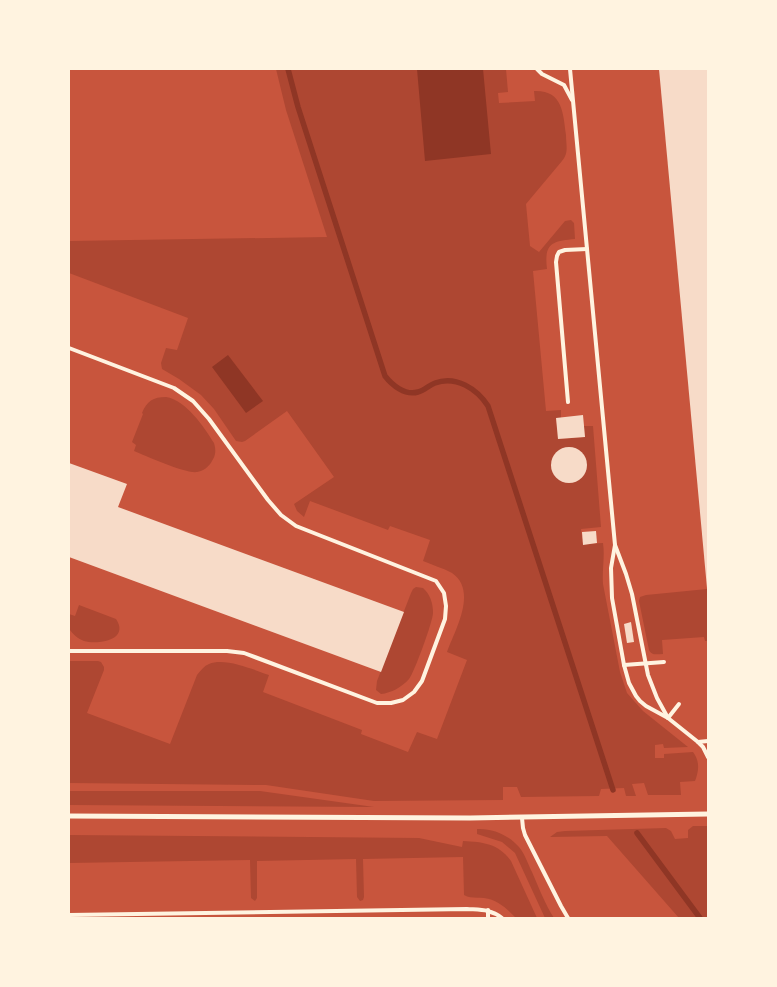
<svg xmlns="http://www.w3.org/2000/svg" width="777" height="987" font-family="Overpass,sans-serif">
<rect width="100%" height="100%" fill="#c8553d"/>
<g fill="#ae4732">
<path d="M276 69H506L508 92 498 93 499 103 535 101 534 91C563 90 563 113 566 135 566 145 569 153 562 161L526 204 530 246 539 252 565 221 571 220 574 223 575 239C551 241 544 244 547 269L533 271 546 411 561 410V418L556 419 559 439 585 437 584 426H593L601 527 581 529 583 544 603 543C605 556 602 570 603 584L620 672 627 693 643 711 688 747 664 748 663 744 655 745V758H664V754L693 752C700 761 699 771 695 781L680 782 681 795H648L644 783 632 784 636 796H626L624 788 601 789 599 796 521 797 517 787H503V800L374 801 266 785 69 783V661H98L101 662 104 667V670L87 713 170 744 197 675C201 670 204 666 209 664 225 657 254 670 269 675L263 692 362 730 361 734 408 752 417 732 437 739 467 660 447 652C455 630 478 591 452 573 443 568 432 565 423 561L430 540 390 526 388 530 310 501 304 517 297 511 294 504 334 477 287 411 245 441 242 442 236 441 214 409 201 395 179 379 162 369 161 363 166 348 177 350 188 318 69 273V241L327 237 286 110Z"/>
<path d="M166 397C186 400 204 427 214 443 216 450 216 455 212 461 209 467 203 471 197 472 186 474 146 456 134 451L136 445 132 442 143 414 142 413C147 401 153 397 166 397Z"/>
<path d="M416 587 423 588C430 594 433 603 433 613 433 621 414 673 409 679 402 687 391 693 381 694L376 690 377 681 411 593 413 589Z"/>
<path d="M707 589 708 603V641H705L704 637 662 640 663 654C657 654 652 656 649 650L639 601 640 597 646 595Z"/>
<path d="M79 605 116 619C130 640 98 645 84 641 78 639 73 634 69 629V614L75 616Z"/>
<path d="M69 791H260L374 807 69 805Z"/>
<path d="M693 826H708V918H679L607 836 550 837 557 832 565 831 666 828 671 831 675 839 688 838V830Z"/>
<path d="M477 829C492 828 509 835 519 847 525 854 528 864 532 872 539 888 545 904 554 918H545L515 853 502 842 477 834Z"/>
<path d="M69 835 419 838 462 847 463 841C484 842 499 844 511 861L537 918H516C506 908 498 900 484 898 477 897 470 899 464 895L463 857 363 859 364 897 363 900 360 901 357 897 356 859 257 861V898L255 901 251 898 250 860 69 863Z"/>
</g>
<g fill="#8f3625">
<path d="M417 69H483L491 154 425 161Z"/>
<path d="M228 355 263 401 246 413 212 367Z"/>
</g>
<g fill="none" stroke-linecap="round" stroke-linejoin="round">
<g stroke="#8f3625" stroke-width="5.5">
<path d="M288 69 298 107 385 376C392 385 405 396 418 392 424 391 429 385 435 383 456 375 477 389 488 406L613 790"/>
<path d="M637 833 700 918"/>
</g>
</g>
<g fill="#f7dbc8">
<path d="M659 69H708V588H707Z"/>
<path d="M583 415 585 437 558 439 556 418Z"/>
<circle cx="569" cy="465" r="18"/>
<path d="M69 463 127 484 118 507 404 612 381 672 69 557Z"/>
<path d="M596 531 597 543 583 545 582 532Z"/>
<path d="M631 622 634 642 627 643 624 624Z"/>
</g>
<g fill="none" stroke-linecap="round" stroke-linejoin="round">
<g stroke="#fff3e0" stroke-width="4">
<path d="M537 69 542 74 564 85 572 100"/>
<path d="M570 69 615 545 626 574 632 594 648 675 657 698 668 718"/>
<path d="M69 348 174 388 193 401 209 419 268 500 281 515 296 526 436 581 444 593 446 606 445 619 422 681 414 692 403 700 391 703H377L244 653 227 651H69"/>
<path d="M568 402 556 262 557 256 559 252 565 250 587 249"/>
<path d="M615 545 611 568 612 598 624 665 629 683 636 696 640 701 646 706 668 718 698 742 703 747 708 757"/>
<path d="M624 665 664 662"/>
<path d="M668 718 679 704"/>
<path d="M698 742 708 741"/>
<path d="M522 818 523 828 525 835 561 906 568 918"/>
<path d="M488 910V918"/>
<path d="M69 915 467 909C481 910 490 909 502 918"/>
</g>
<path stroke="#fff3e0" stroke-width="5" d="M69 816 470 818 708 814"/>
</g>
<rect width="777" height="987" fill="none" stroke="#fff3e0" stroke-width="140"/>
</svg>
